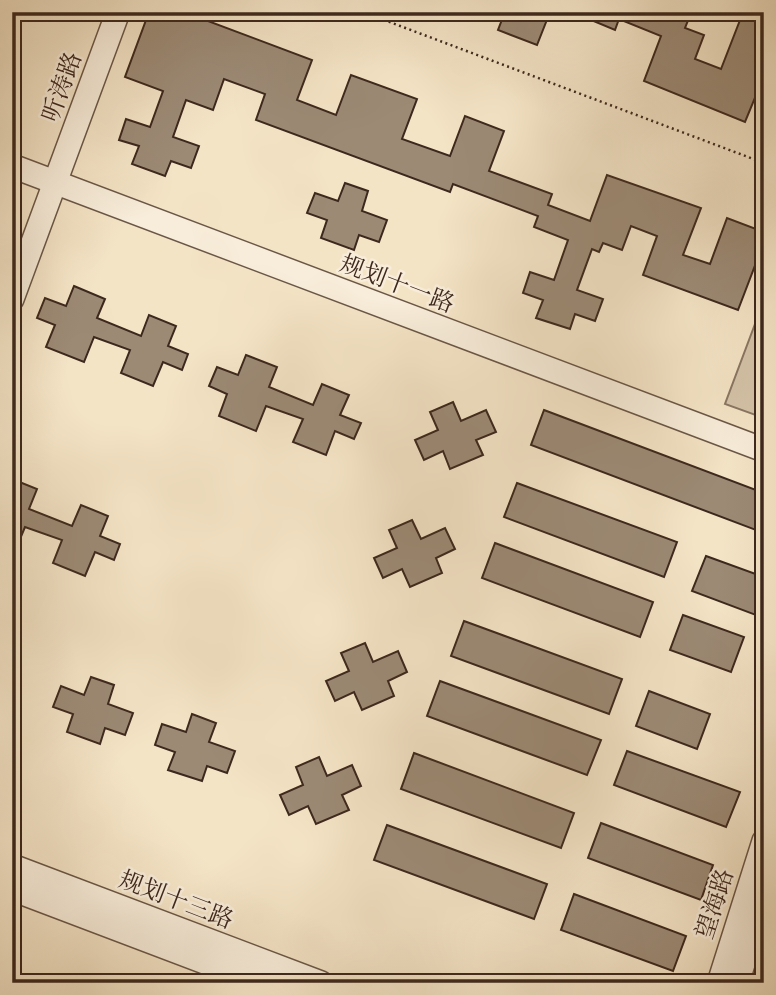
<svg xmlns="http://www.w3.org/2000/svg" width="776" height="995" font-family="'IM FELL Double Pica','Noto Serif SC',serif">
<rect width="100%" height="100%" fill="#f4e4c6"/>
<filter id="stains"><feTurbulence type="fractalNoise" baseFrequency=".00286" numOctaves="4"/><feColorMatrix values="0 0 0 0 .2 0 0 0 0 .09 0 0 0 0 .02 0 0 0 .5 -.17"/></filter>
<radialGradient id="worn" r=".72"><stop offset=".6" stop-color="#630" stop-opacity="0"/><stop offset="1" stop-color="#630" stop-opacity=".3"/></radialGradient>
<path fill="#d5c4a9" stroke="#897663" stroke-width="2" d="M764 300V418L725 404Z"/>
<g fill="#9c8a75" stroke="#3d281d" stroke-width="2">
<path d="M149 12H184L312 60 297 100 336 115 351 75 417 99 402 139 450 156 465 116 504 131 489 171 552 194 548 205 590 221 607 175 701 208 683 255 710 264 727 218 764 232V242L738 310 643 275 657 236 631 226 622 250 603 243 599 252 592 249 577 290 603 299 595 321 575 314 570 329 536 318 543 300 523 293 530 272 554 280 568 240 534 227 538 216 453 184 450 192 256 120 265 94 224 79 213 110 186 100 173 137 199 146 191 168 171 161 165 176 132 164 139 146 119 140 126 119 150 127 163 91 125 77Z"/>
<path d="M505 12H550L537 45 498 30Z"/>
<path d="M572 12H673L689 18 685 28 704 35 695 59 721 69 742 15 764 24V76L745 122 644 81 661 36 619 19 615 30Z"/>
<path d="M345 183 368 191 362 211 387 220 379 242 359 235 354 250 321 238 327 220 307 213 315 193 338 201Z"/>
<path d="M74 286 105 299 97 318 141 336 149 315 176 326 168 346 188 354 182 370 163 362 153 386 121 373 130 350 94 337 84 362 46 347 55 325 37 318 45 298 66 306Z"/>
<path d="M246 355 277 367 269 387 313 405 322 384 349 395 340 415 361 423 354 439 335 431 326 455 293 442 303 419 266 406 256 431 219 416 227 394 209 386 217 367 238 375Z"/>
<path d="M453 402 461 421 486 410 496 432 476 440 483 455 450 469 443 451 424 460 415 440 438 430 430 412Z"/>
<path d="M544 410 764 493V533L531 445Z"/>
<path d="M12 479 37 489 29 509 72 526 81 505 108 516 100 536 120 544 114 560 95 552 85 576 53 563 62 540 25 527 12 558Z"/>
<path d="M517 483 677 542 664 577 504 517Z"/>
<path d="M412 520 421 539 445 528 455 549 436 558 442 573 410 587 402 569 383 578 374 558 397 548 389 530Z"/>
<path d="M495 543 653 602 640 637 482 578Z"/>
<path d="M706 556 764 577V618L692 591Z"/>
<path d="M683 615 744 637 731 672 670 650Z"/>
<path d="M464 621 622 679 609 714 451 656Z"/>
<path d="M365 643 373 662 398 651 407 672 388 681 394 696 362 710 354 692 335 701 326 681 349 671 341 653Z"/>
<path d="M91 677 114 685 108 704 133 713 125 735 105 728 100 744 67 732 73 714 53 707 61 686 84 695Z"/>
<path d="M440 681 601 740 587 775 427 716Z"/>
<path d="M649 691 710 714 697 749 636 726Z"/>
<path d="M192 714 216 723 209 742 235 751 227 773 207 766 202 781 168 770 175 752 155 745 162 724 186 732Z"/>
<path d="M627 751 740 792 726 827 614 785Z"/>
<path d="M414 753 574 813 561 848 401 789Z"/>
<path d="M319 757 327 776 352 765 361 786 342 795 349 810 316 824 308 806 289 815 280 795 303 785 296 767Z"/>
<path d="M601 823 713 865 701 900 588 858Z"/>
<path d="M387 825 547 884 534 919 374 860Z"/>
<path d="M574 894 686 936 673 971 561 930Z"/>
</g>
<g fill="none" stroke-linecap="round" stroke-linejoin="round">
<defs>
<g id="minor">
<path d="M12 166 764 450"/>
<path d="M12 299 118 12"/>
<path d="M12 866 321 983"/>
<path d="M12 889 260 983"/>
<path d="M719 983 764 841"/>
<path d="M737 983 764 897"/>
</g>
</defs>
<use href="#minor" stroke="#6b5747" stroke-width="26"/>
<path stroke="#3d281d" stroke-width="2.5" stroke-dasharray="2 3.5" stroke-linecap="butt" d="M363 12 764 163"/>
<use href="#minor" stroke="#f8edda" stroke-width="23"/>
</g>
<g text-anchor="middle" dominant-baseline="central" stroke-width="5" stroke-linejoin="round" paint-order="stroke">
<g font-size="24" fill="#3d281d" stroke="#f8edda">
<text transform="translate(62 87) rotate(-70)">听涛路</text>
<text transform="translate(397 284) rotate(21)">规划十一路</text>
<text transform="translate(176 900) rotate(21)">规划十三路</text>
<text transform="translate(715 904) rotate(-72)">望海路</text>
</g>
</g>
<rect width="776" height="995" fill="none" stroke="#f4e4c6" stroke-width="42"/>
<rect x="14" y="14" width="748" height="967" fill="none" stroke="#3d281d" stroke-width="3.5"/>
<rect x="21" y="21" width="734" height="953" fill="none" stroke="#3d281d" stroke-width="2"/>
<rect width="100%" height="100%" filter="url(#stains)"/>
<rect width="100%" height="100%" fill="url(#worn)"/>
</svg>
